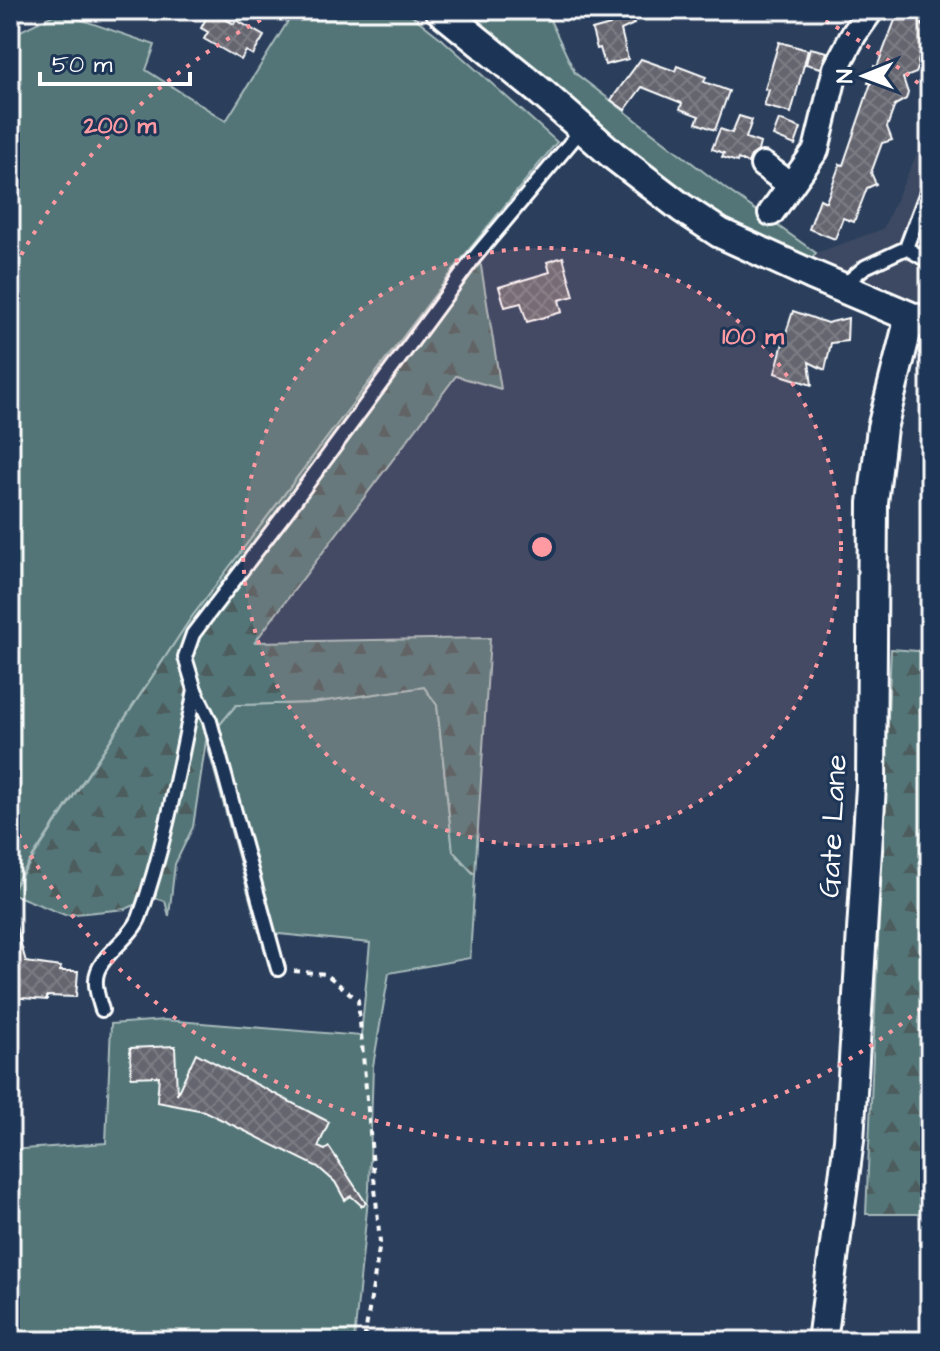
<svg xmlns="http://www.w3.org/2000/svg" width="940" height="1351" font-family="'Architects Daughter',sans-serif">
<defs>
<pattern id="forest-firs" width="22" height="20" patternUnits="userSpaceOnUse" patternTransform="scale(2)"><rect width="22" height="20" fill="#527577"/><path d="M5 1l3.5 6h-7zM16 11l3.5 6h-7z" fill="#4e5c5d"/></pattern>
<pattern id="building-cross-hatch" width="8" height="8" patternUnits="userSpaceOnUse" patternTransform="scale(2)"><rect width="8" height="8" fill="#65656f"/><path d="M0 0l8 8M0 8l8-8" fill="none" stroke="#7c7c85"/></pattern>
</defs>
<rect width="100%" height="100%" fill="#2b3f5c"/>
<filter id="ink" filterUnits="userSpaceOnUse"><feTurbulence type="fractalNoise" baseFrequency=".0125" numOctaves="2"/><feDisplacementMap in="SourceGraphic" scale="16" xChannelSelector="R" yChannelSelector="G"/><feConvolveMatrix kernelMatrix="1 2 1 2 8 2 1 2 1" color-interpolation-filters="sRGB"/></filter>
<g filter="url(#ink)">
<path fill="#3c4a62" d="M930 125V306L811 259 816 253 883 229Z"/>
<g fill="#527577" stroke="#a8babb" stroke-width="2">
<path d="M295 10H405L443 40 557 142 471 247 191 618 10 891V36L59 12 155 45 146 70 226 121Z"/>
<path d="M459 10H547L550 20 575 73 726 189 816 253 811 259C764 240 720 218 678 191Z"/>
<path d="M424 687 437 705 453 851 475 875 470 958 389 973 373 1066 369 1189 354 1341H10V1150L106 1143 111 1024 165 1020 361 1036 370 943 259 932 206 741 236 705 311 703Z"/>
</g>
<g fill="url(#forest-firs)" stroke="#a8babb" stroke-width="2">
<path d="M471 247 481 266 501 389 456 376 255 642 490 638 475 875 453 851 437 705 424 687 311 703 236 705 206 741 193 827 175 864 169 916 165 901 152 897 126 909 65 915 10 893 191 618Z"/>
<path d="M891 649 930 652V1214H866Z"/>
</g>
<g fill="url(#building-cross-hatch)" stroke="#fff" stroke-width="2">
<path d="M618 10H628L634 24 621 30 628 59 605 65 600 48 597 49 592 30 610 25 606 16Z"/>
<path d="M899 10H928L922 25 930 34V38L925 40 918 62 919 66 916 73 903 78 908 93 906 99 895 105 887 127 892 140 882 143 871 173 876 184 867 188 854 222 843 218 835 239 809 229 820 199 826 202 840 164 843 165 871 83H868L874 66 877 67Z"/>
<path d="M210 11 234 24 236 20 264 36 253 55 246 51 241 60 204 39 208 32 201 28Z"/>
<path d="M779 42 808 50 791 113 764 106 769 90 765 89Z"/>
<path d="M810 48 827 52 821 68 806 64Z"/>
<path d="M641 59 675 71 677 66 706 77 704 82 729 91 715 130 696 123 699 116 680 109 682 103 642 87 625 110 611 100Z"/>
<path d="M739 116 752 120 746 138 760 143 758 151 751 156 748 163 738 159 737 162 722 157 724 153 712 149 720 129 732 133Z"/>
<path d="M779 120 801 128 795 145 773 136Z"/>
<path d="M563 257 574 296 559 300 562 312 527 322 521 303 505 307 499 287 550 272 547 262Z"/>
<path d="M793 311 827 323 848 318 847 341 831 343 825 370 809 362 812 385 775 373 784 339Z"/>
<path d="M15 923 26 962 61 967 60 971H78L76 997 47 996V1000L10 997V924Z"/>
<path d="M175 1046 177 1094 196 1053 329 1122 318 1147 325 1150 329 1147 366 1203 362 1206 351 1196 345 1200 335 1182 318 1167 204 1111 157 1102 159 1076 131 1077 130 1048Z"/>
</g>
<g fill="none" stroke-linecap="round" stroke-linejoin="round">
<defs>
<g id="service">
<path d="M906 248 930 262"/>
<path d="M841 287 865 267 906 248 930 184"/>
<path d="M278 969 210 721 195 690 185 657 193 634 287 511 473 259 582 129"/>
<path d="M102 1010C99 1000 95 990 96 980 96 957 132 939 140 916 166 843 179 766 195 690"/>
</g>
<g id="minor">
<path d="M763 165 791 185"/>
<path d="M771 213 816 150 836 68 854 34 871 10"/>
</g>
<g id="tertiary">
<path d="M440 10 541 92 613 155 682 208 720 233 812 275 930 325"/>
<path d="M822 1341 849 1140 871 786 873 503 882 428 910 317"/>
</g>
</defs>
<use href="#service" stroke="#fff" stroke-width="18"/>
<use href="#minor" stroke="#fff" stroke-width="30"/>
<use href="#tertiary" stroke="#fff" stroke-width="34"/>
<path stroke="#fff" stroke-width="4" stroke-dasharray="6 6" stroke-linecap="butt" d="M294 971 326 974 358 1000 380 1243 364 1341"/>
<use href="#service" stroke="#1d3557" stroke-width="12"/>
<use href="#minor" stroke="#1d3557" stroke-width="24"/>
<use href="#tertiary" stroke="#1d3557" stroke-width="28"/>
</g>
</g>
<circle cx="542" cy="547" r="299" fill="#ff9aa2" fill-opacity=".12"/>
<g fill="none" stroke="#ff9aa2" stroke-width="4" stroke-dasharray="4 8">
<circle cx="542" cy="547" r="299"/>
<path d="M930 1001A597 597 0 0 1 10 818M10 276A597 597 0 0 1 280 10M804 10A597 597 0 0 1 930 93"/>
</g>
<g text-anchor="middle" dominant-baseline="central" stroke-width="6" stroke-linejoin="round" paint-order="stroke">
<g font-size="30" fill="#fff" stroke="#1d3557">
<text transform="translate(833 826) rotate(-87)">Gate Lane</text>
</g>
</g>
<circle cx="542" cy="547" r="12" fill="#ff9aa2" stroke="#1d3557" stroke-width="4"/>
<g font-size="24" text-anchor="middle" font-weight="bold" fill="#ff9aa2" stroke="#1d3557" stroke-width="6" stroke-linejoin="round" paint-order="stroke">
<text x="120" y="133">200 m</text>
<text x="753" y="344">100 m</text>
</g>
<rect width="940" height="1351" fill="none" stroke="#1d3557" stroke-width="40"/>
<rect x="20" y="20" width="900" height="1311" fill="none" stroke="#fff" stroke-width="3" filter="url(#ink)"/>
<g transform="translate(864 76) rotate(269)" stroke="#1d3557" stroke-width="6" paint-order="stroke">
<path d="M0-6L14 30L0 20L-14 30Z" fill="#ffffff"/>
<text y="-12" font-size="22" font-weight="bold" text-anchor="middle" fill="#ffffff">N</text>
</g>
<path d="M40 72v12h150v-12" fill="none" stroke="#ffffff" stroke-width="4"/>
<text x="52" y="72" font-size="24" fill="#ffffff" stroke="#1d3557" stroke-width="6" paint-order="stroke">50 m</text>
</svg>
